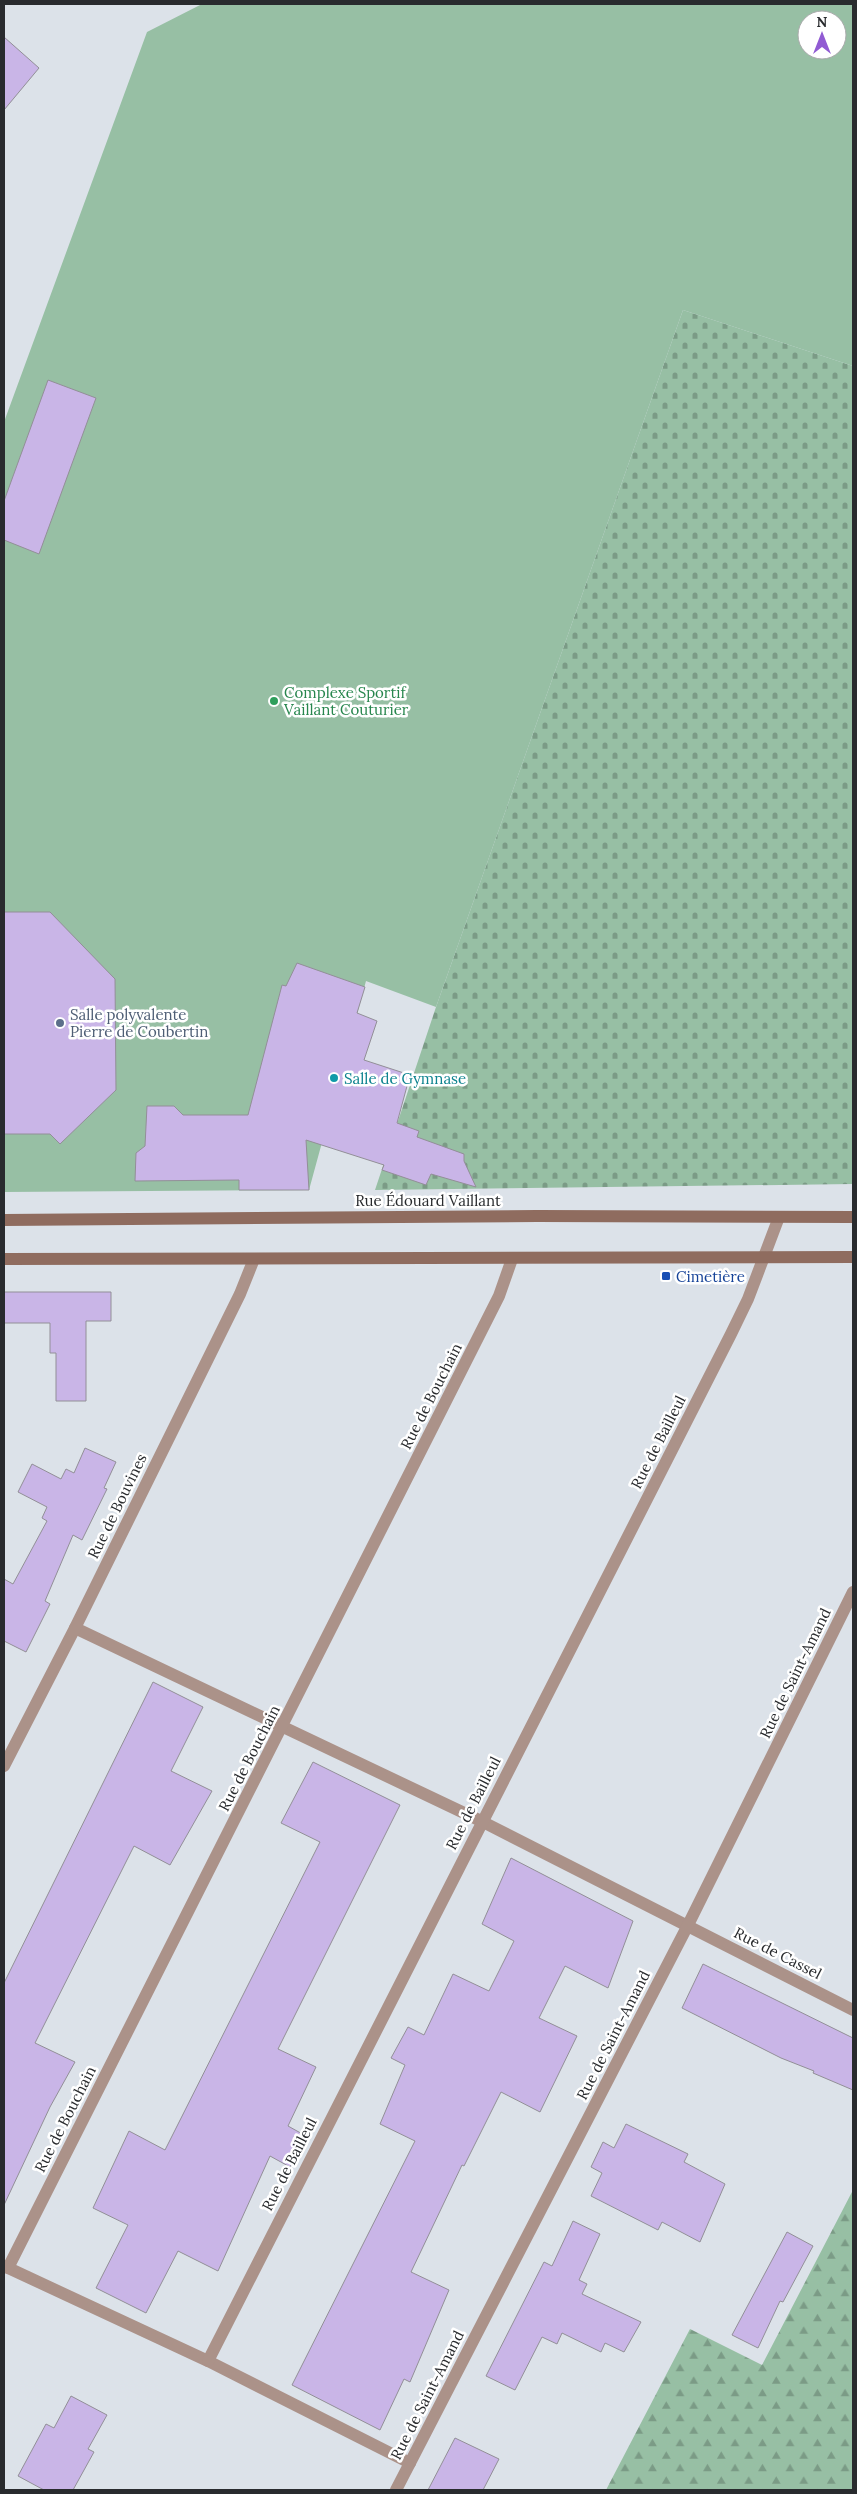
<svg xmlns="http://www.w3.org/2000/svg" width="857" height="2494" font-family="Lora,serif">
<defs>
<pattern id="forest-firs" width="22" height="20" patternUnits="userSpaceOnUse" patternTransform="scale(1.25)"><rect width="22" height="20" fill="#97bfa4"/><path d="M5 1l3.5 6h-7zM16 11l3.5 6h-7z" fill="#7b9b86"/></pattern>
<pattern id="cemetery-stones" width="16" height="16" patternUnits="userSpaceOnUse" patternTransform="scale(1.25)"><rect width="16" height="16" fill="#97bfa4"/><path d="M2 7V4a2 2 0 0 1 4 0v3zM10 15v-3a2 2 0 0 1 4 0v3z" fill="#7b9b86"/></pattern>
</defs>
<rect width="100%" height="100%" fill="#dce2e9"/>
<path fill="url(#forest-firs)" d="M853 2190V2490H606L690 2329 762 2365Z"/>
<path fill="url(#cemetery-stones)" d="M683 310 853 366V1184L375 1190 436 1007Z"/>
<path fill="#97bfa4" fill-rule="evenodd" d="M202 4H853V366L683 310 436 1007 366 981 309 1190 4 1192V422L147 32ZM807 20H837V50H807Z"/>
<g fill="#c9b5e7" stroke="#928f97">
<path d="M4 37 39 68 4 110Z"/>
<path d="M48 380 96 398 39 554 4 540V501Z"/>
<path d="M4 912H50L115 979 116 1090 60 1144 50 1134H4Z"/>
<path d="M297 963 365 987 357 1013 377 1021 364 1060 410 1075 397 1123 419 1131 417 1137 464 1154V1161L476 1187 431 1174 426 1185 382 1170 384 1165 306 1140 309 1190H239V1180L135 1181 136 1153 145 1146 147 1106H174L183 1115H248L282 985 286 986Z"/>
<path d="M4 1292H111V1321H86V1401H56V1353H50V1323H4Z"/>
<path d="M85 1448 116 1462 104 1488 107 1489 82 1540 73 1535 45 1601 50 1604 26 1652 4 1641V1579L13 1584 47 1521 42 1518 47 1507 18 1492 32 1464 61 1479 66 1469 74 1473Z"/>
<path d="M153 1682 203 1707 171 1771 212 1791 170 1865 134 1846 35 2043 75 2062 50 2107 4 2205V1983Z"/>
<path d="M313 1762 400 1805 278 2049 316 2067 288 2126 306 2136 290 2167 270 2156 218 2271 178 2251 146 2313 96 2288 128 2225 93 2208 129 2131 165 2150 320 1842 281 1823Z"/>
<path d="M511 1858 633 1921 608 1988 565 1966 539 2018 577 2036 540 2112 501 2092 464 2166 462 2165 411 2272 449 2290 410 2382 404 2379 380 2430 292 2385 415 2141 380 2124 405 2065 391 2058 408 2027 424 2035 453 1974 489 1991 514 1941 482 1924Z"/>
<path d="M703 1964 853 2038V2090L813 2073 814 2071 781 2058 682 2008Z"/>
<path d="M626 2124 688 2154 684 2162 725 2184 700 2242 662 2222 658 2230 591 2196 602 2173 591 2167 603 2142 614 2148Z"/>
<path d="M573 2221 600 2234 579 2280 587 2284 582 2294 641 2322 624 2352 605 2343 601 2352 562 2333 557 2344 542 2337 515 2390 486 2376 544 2262 552 2266Z"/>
<path d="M787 2232 813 2246 783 2302 780 2301 758 2348 732 2335Z"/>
<path d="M71 2396 107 2415 88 2449 94 2452 73 2490H44L18 2476 46 2424 54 2428Z"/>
<path d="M455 2438 499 2459 483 2490H428Z"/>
</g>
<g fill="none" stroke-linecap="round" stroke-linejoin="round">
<g stroke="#ab9289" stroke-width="12">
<path d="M75 1628 481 1821 853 2010"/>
<path d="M4 1766 75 1628 240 1294 254 1259"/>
<path d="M4 2266 208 2361 410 2463"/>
<path d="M8 2268 499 1296 512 1259"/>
<path d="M208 2361 731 1334 748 1299 779 1217"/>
<path d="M396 2490 688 1925 853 1592"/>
</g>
<g stroke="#8f6c5f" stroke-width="12">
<path d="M4 1220 537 1216 853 1217"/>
<path d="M4 1259 853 1257"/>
</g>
</g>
<circle fill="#2e9e5b" stroke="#fff" stroke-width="2" cx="274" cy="701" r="5"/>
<circle fill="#5c6f8a" stroke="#fff" stroke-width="2" cx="60" cy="1023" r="5"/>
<circle fill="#0f9aa8" stroke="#fff" stroke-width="2" cx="334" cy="1078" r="5"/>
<rect fill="#1a4fb4" stroke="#fff" stroke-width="2" x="661" y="1271" width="10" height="10" rx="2.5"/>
<g text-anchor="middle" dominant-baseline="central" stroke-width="5" stroke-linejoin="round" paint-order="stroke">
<g font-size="15" fill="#27864d" stroke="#fff" text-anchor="start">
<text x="284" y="692">Complexe Sportif<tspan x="284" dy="17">Vaillant Couturier</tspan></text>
</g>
<g font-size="15" fill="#4e5e75" stroke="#fff" text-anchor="start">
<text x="70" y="1014">Salle polyvalente<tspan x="70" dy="17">Pierre de Coubertin</tspan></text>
</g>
<g font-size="15" fill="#0d838f" stroke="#fff" text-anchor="start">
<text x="344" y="1078">Salle de Gymnase</text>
</g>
<g font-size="15" fill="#292b2e" stroke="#fff">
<text x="428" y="1200">Rue Édouard Vaillant</text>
<text transform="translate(431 1396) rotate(-63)">Rue de Bouchain</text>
<text transform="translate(658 1442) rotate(-63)">Rue de Bailleul</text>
<text transform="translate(117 1506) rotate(-64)">Rue de Bouvines</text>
<text transform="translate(795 1673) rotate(-64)">Rue de Saint-Amand</text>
<text transform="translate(249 1758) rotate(-63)">Rue de Bouchain</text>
<text transform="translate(473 1803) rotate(-63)">Rue de Bailleul</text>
<text transform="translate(778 1953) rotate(27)">Rue de Cassel</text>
<text transform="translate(613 2035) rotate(-63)">Rue de Saint-Amand</text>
<text transform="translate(65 2119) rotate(-63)">Rue de Bouchain</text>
<text transform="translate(289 2164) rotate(-63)">Rue de Bailleul</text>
<text transform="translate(427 2395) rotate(-63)">Rue de Saint-Amand</text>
</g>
<g font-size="15" fill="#164399" stroke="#fff" text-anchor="start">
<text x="676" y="1276">Cimetière</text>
</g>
</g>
<rect width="857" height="2494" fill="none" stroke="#292b2e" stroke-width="10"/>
<g transform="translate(822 35)"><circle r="24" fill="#ffffff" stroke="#a9aaab"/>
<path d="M0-4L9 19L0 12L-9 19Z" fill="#915bd3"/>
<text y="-8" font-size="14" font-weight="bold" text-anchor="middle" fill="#292b2e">N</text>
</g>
</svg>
